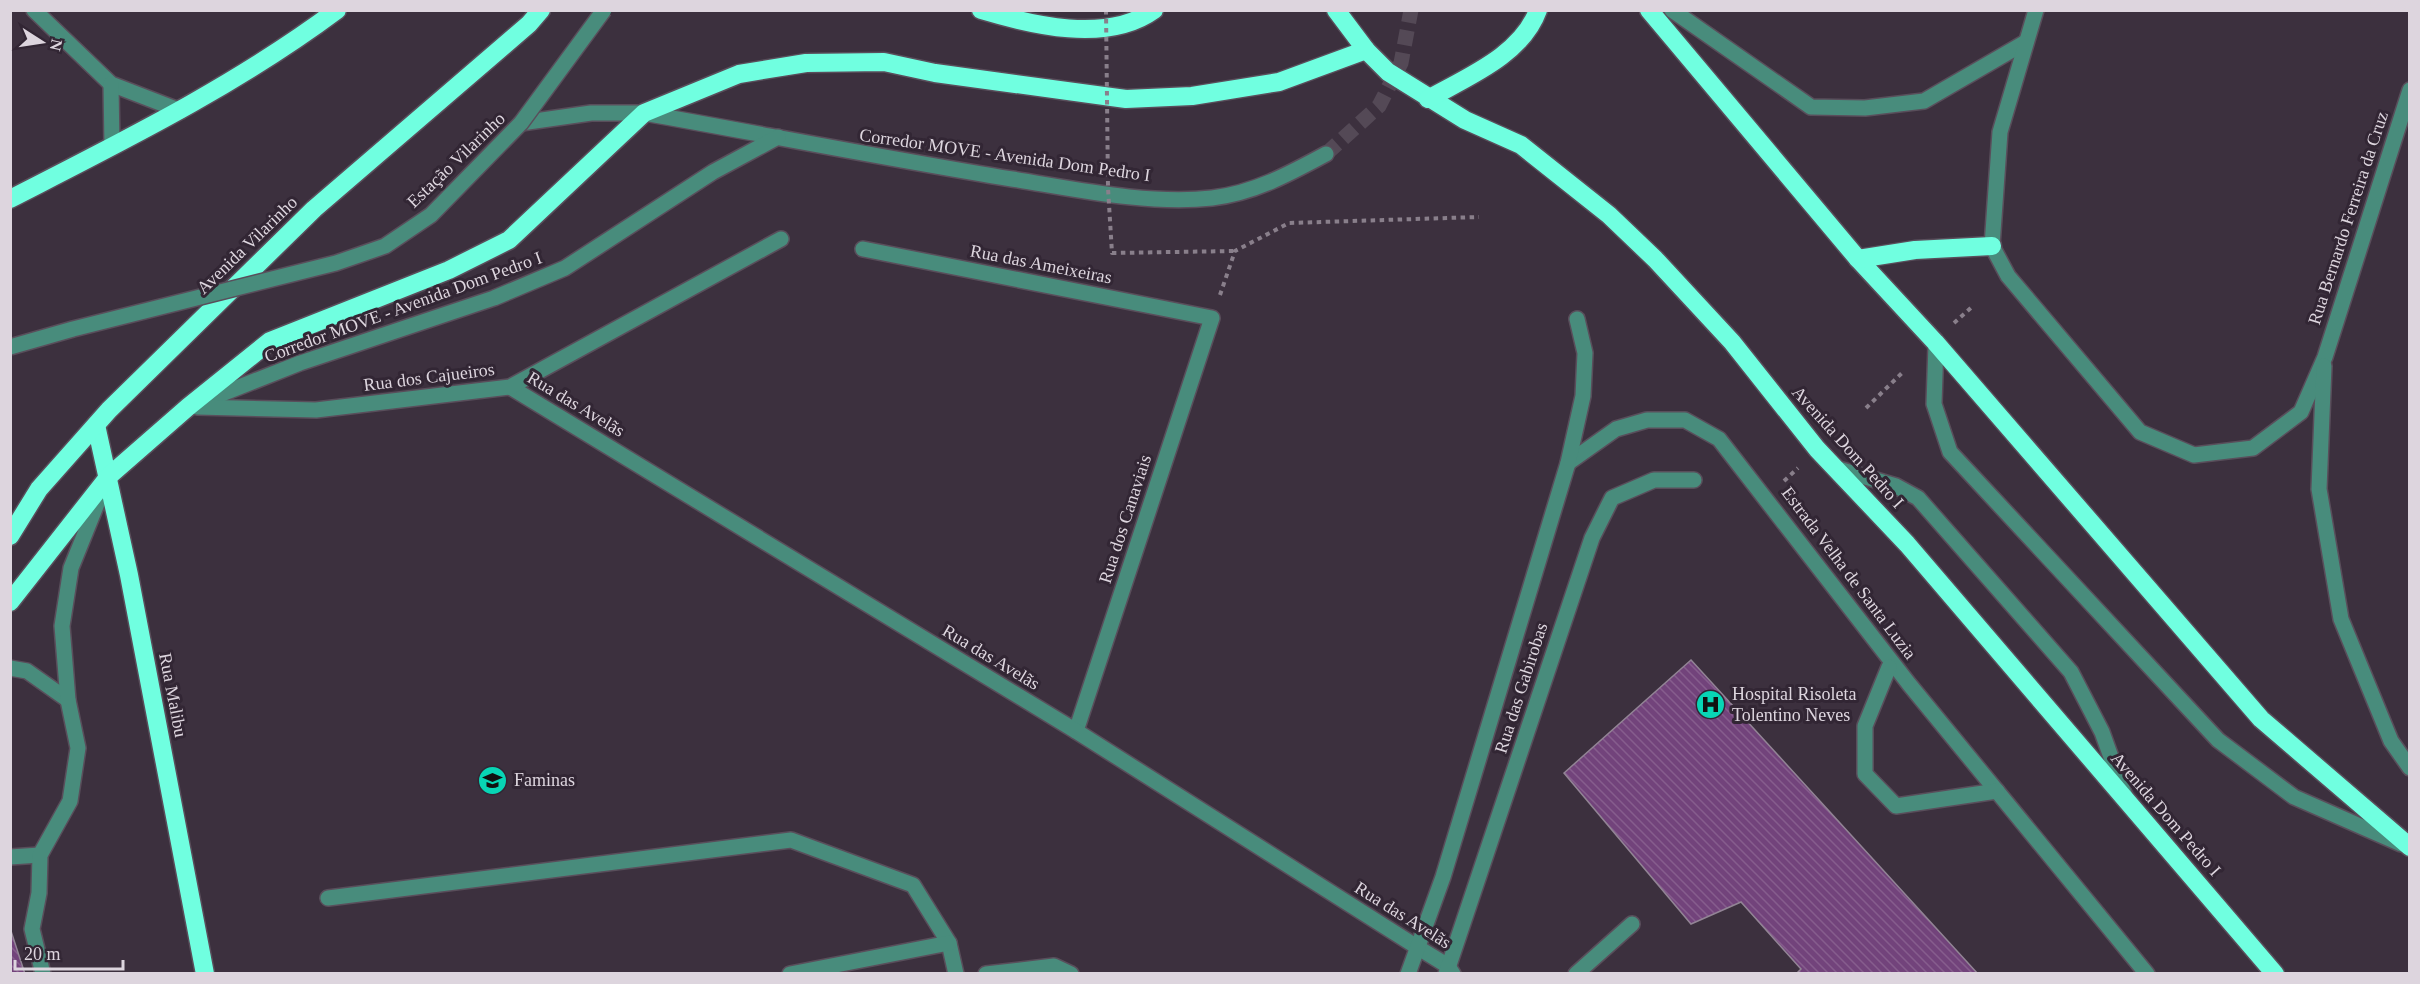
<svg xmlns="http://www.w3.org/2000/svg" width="2420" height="984" font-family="'Times New Roman',serif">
<defs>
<pattern id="building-back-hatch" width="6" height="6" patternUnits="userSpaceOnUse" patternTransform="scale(1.5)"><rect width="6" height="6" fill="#72437b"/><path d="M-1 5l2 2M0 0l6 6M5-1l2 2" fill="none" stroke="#865d8d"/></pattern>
</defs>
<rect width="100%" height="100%" fill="#3c303e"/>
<g fill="url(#building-back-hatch)" stroke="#928495" stroke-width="1.5">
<path d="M1691 660 1978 974H1796L1801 969 1741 902 1691 924 1564 773Z"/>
<path d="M10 928 25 974H10Z"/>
</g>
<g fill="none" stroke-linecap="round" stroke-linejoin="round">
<path stroke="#544956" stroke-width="15" stroke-dasharray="15 8" stroke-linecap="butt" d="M1326 154 1379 106 1401 63 1411 10"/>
<defs>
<g id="minor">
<path d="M34 10 111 84 181 111"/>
<path d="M1672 10 1811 107 1865 108 1924 101 2026 42"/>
<path d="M2036 10 2000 132 1992 246 2008 276 2140 432 2194 455 2253 448 2301 412 2325 357 2410 90"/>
<path d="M111 84 112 147"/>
<path d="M521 123 591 113H644C767 135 889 159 1012 179 1075 189 1148 205 1212 198 1254 193 1289 174 1326 154"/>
<path d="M863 249 1212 318 1076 731"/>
<path d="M1936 344 1934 404 1950 452 2218 740 2294 797 2401 844"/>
<path d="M2324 366 2319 489 2341 619 2391 741 2410 768"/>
<path d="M510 387 1076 731 1417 947 1448 966 1453 974"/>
<path d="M199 403 300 363 494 298 565 268 713 172 778 137"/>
<path d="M197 407 316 410 510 387 781 239"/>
<path d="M1568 463 1616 429 1647 420H1685L1719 439 1909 684 2147 974"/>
<path d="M1835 468 1896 486 1918 498 2071 672 2102 732 2125 796"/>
<path d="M1889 667 1865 726V774L1896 806 1997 791"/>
<path d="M10 668 27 671 68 700"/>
<path d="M10 857 40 855"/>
<path d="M328 898 791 840 913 885 949 943 956 974"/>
<path d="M43 974 32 929 39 893 40 855 70 801 78 748 68 700 62 626 71 568 103 489"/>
<path d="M790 974 949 943"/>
<path d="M986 974 1054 966 1071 974"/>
<path d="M1408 974 1443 877 1568 463 1583 396 1585 353 1577 319"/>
<path d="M1446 974 1592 538 1612 498 1654 480H1694"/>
<path d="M1576 974 1632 924"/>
</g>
<g id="highway">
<path d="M981 10C1031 25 1107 44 1154 10"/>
<path d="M1336 10 1366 50 1388 72 1465 120 1521 145 1609 215 1655 259 1732 342 1817 449 1907 544 2275 974"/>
<path d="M1649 10 1858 259 1935 342 2261 719 2410 847"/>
<path d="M1428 99C1467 77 1522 55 1538 10"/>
<path d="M10 199C123 141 235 86 337 10"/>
<path d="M1858 259 1915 250 1992 246"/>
<path d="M96 425 129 575 205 974"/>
<path d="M10 536 39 489 109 410 314 209 529 24 541 10"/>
<path d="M10 602 109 476 188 407 270 341 449 270 509 240 644 113 739 74 806 63 884 62 935 73 1126 99 1192 96 1279 82 1366 50"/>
</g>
</defs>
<use href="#minor" stroke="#594e5b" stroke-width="18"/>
<use href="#highway" stroke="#594e5b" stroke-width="21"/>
<g stroke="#897f8b" stroke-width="4" stroke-dasharray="4.5 4.5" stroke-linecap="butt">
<path d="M1220 295 1235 251 1289 223 1479 217"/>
<path d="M1954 323 1973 306"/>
<path d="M1866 408 1904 371"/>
<path d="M1784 481 1798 468"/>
</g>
<use href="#minor" stroke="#488c7c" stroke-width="15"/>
<use href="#highway" stroke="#70ffe0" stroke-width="18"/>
<defs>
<path id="minor-bridge" d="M10 347 73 329 336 263 385 246 431 215 521 123 604 10"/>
</defs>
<use href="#minor-bridge" stroke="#594e5b" stroke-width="18" stroke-linecap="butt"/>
<path stroke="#897f8b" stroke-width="4" stroke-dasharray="4.5 4.5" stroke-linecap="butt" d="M1106 10 1108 188 1112 253 1235 251"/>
<use href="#minor-bridge" stroke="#488c7c" stroke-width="15"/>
</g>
<defs>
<symbol id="hospital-disc" viewBox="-11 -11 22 22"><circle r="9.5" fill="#08d5b5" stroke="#322634"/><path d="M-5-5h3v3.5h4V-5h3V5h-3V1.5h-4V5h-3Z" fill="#111"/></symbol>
<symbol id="university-disc" viewBox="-11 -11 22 22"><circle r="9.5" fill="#08d5b5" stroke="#322634"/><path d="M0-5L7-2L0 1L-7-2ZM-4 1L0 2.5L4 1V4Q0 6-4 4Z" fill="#111"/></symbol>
</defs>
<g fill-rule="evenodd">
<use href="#hospital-disc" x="1694" y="688" width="33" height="33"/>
<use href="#university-disc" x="476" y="764" width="33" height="33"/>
</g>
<g text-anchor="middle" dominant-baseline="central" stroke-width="6" stroke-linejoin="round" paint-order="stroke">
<g font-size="18" fill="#ddd5de" stroke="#322634">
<text transform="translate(1005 155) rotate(8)">Corredor MOVE - Avenida Dom Pedro I</text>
<text transform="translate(456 160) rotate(-44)">Estação Vilarinho</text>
<text transform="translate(2348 218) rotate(-72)">Rua Bernardo Ferreira da Cruz</text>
<text transform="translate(247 245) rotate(-44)">Avenida Vilarinho</text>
<text transform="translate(1041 264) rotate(11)">Rua das Ameixeiras</text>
<text transform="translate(403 307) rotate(-20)">Corredor MOVE - Avenida Dom Pedro I</text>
<text transform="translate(429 377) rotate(-7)">Rua dos Cajueiros</text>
<text transform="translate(576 404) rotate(31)">Rua das Avelãs</text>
<text transform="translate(1848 447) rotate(48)">Avenida Dom Pedro I</text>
<text transform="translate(1125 519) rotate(-72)">Rua dos Canaviais</text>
<text transform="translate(1849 573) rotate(53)">Estrada Velha de Santa Luzia</text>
<text transform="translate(991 657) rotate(31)">Rua das Avelãs</text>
<text transform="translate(1521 688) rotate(-72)">Rua das Gabirobas</text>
<text transform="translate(173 695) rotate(79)">Rua Malibu</text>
<text transform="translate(2166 814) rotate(49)">Avenida Dom Pedro I</text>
<text transform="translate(1403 915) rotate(32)">Rua das Avelãs</text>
</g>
<g font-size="18" fill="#ddd5de" stroke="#322634" text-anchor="start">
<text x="1732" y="694">Hospital Risoleta<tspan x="1732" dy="21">Tolentino Neves</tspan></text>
<text x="514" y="780">Faminas</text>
</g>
</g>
<rect width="2420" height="984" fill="none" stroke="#ddd5de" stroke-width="24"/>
<g transform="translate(42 42) rotate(102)" stroke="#322634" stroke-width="4.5" paint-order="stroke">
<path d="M0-4.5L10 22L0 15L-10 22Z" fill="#ddd5de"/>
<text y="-9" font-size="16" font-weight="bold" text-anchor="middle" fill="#ddd5de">N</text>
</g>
<path d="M15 960v9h108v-9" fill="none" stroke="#ddd5de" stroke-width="3"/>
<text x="24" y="960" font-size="18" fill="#ddd5de" stroke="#322634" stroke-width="4.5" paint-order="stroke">20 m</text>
</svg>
